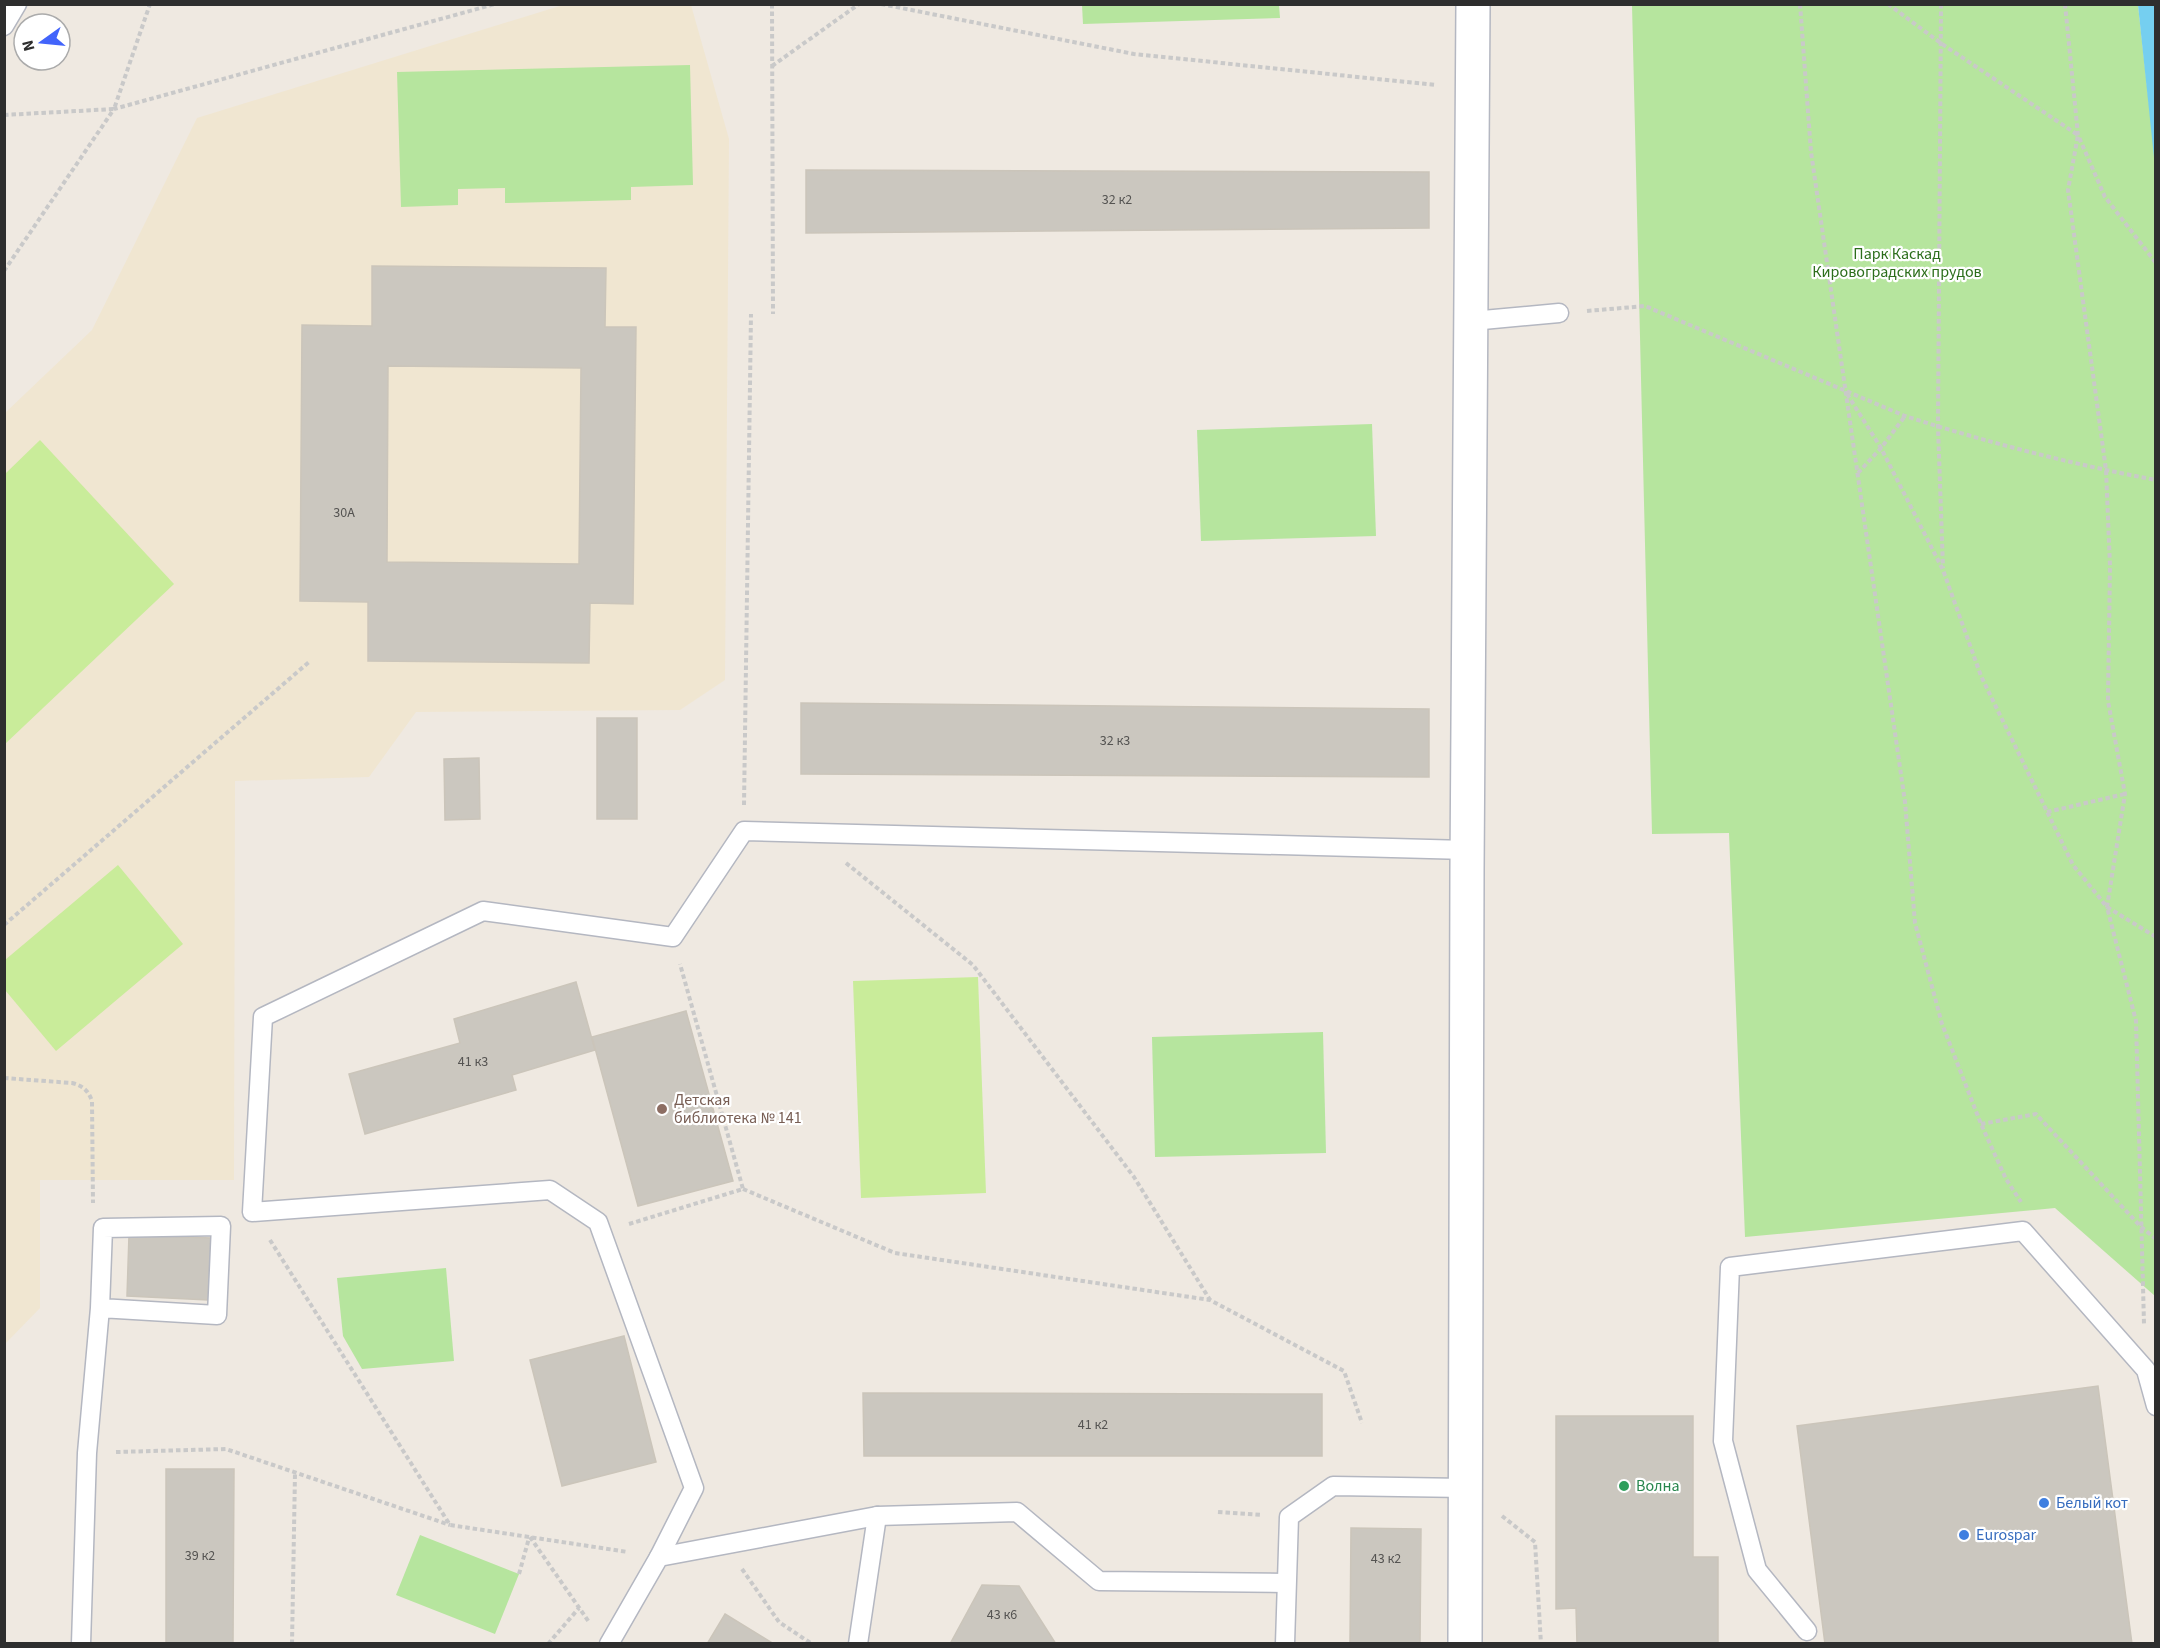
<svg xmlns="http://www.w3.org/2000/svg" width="2160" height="1648" font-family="'Source Sans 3',sans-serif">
<rect width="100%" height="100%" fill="#efe9e1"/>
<path fill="#f0e6d1" d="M563 5H691L729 139 725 680 680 710 416 712 369 777 235 781 234 1180H40V1308L5 1344V413L92 330 197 118Z"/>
<g fill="#b6e59e">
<path d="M1082 5H1279L1280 18 1083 24Z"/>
<path d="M1632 5H2138L2156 167 2155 1296 2055 1208 1745 1237 1729 833 1652 834Z"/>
<path d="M690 65 693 185 631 187V200L505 203V188L458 189V205L401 207 397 72Z"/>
<path d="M1372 424 1376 536 1201 541 1197 430Z"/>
<path d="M1323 1032 1326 1153 1155 1157 1152 1037Z"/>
<path d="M446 1268 454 1361 362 1369 343 1336 337 1278Z"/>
<path d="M420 1535 519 1574 495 1634 396 1595Z"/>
</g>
<g fill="#c9ec9a">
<path d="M40 440 174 584 5 744V474Z"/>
<path d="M118 865 183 944 56 1051 5 990V960Z"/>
<path d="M978 977 986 1193 861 1198 853 981Z"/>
</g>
<path fill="#75cff0" d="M2138 5H2155V167Z"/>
<g fill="#cbc7bf" stroke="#cbc5ba" stroke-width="1.5" fill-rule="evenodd">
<path d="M806 170 1429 172V228L806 233Z"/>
<path d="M372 266 606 268 605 327H636L633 604 590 603 589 663 368 661V602L300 601 302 325 372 326ZM388 366 581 368 579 564 387 562Z"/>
<path d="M801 703 1429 709V777L801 774Z"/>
<rect x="597" y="718" width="40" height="101"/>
<path d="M479 758 480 819 445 820 444 759Z"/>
<path d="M576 982 595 1050 512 1075 516 1090 365 1134 349 1074 460 1043 454 1019Z"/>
<path d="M686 1011 733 1181 638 1206 592 1037Z"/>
<path d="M129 1235 211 1238 208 1300 127 1296Z"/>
<path d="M624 1336 656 1462 562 1486 530 1360Z"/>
<path d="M2098 1386 2132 1644H1825L1797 1426Z"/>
<path d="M863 1393 1322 1394V1456H864Z"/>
<path d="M1556 1416H1693V1557H1718V1644H1577L1576 1608 1556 1609Z"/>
<path d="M166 1469H234L233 1644H166Z"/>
<path d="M1351 1528 1421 1529 1420 1644H1350Z"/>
<path d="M982 1585 1019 1586 1056 1644H950Z"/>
<path d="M725 1614 774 1644H707Z"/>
</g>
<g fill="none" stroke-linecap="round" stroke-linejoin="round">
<defs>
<g id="lane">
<path d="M4 26 17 4"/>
<path d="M1472 321 1559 313"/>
<path d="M659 1557 694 1488 598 1222 550 1190 252 1212 263 1017 483 911 673 937 744 831 1467 850"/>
<path d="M1807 1631 1757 1570 1723 1441 1730 1267 2023 1231 2146 1370 2156 1406"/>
<path d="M81 1644 87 1453 100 1308 103 1228 221 1226 217 1315 100 1308"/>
<path d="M609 1644 659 1557 877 1516 1017 1512 1099 1581 1285 1583"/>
<path d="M858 1644 877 1516"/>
<path d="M1285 1644 1289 1517 1333 1486 1466 1488"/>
</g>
<path id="street" d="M1465 1644 1467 870 1473 4"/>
</defs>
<use href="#lane" stroke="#b4b7c1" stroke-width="21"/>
<use href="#street" stroke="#b4b7c1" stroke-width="36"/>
<g stroke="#c9c9c9" stroke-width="4" stroke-dasharray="4.5 3" stroke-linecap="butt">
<path d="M772 4 773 314"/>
<path d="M881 4 1134 54 1436 85"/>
<path d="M1800 4 1811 152 1905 802 1915 923 1942 1024 1981 1124 2006 1179 2021 1202"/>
<path d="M1888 4 1942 44 2078 135 2068 190 2106 470 2110 566 2108 701 2125 794 2107 907 2136 1021 2144 1324"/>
<path d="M1941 4 1938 427 1943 568"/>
<path d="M2065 4 2078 135 2105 197 2156 263"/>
<path d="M772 66 859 4"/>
<path d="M4 115 114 109 150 4"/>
<path d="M4 271 114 109 495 4"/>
<path d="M1587 311 1645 306 1905 416C1986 442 2071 464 2156 480"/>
<path d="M1847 394 1881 448 1943 570 1981 676 2073 865 2107 907 2156 937"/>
<path d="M1858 473 1881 448 1905 416"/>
<path d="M744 805 751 314"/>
<path d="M2047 812 2125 794"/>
<path d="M846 863 973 965 1134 1177 1210 1300"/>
<path d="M4 925 309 662"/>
<path d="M4 1078 72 1083C83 1086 88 1090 92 1101L93 1203"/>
<path d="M1981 1124 2036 1114 2140 1226 2156 1239"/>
<path d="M743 1189 895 1253 1210 1300 1344 1371 1362 1423"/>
<path d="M629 1224 743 1189 680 964"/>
<path d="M270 1240 450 1525 628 1552"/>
<path d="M116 1452 226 1449 450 1525"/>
<path d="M1218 1512 1262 1515"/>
<path d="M1502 1516 1535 1542 1541 1644"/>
<path d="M530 1537 589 1622"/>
<path d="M742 1569 779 1622 812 1644"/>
<path d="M519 1574 529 1538"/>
<path d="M292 1644 295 1473"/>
<path d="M548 1644 579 1608"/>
</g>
<use href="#lane" stroke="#fff" stroke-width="18"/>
<use href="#street" stroke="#fff" stroke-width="33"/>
</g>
<circle fill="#8d6e63" stroke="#fff" stroke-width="2" cx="662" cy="1109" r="6"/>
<circle fill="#2e9e5b" stroke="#fff" stroke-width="2" cx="1624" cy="1486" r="6"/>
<g fill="#3f7fe0" stroke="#fff" stroke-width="2">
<circle cx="2044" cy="1503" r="6"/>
<circle cx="1964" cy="1535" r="6"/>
</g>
<g text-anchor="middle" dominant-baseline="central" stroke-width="4.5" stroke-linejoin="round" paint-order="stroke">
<g font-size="14" fill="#555452">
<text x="1117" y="200">32 к2</text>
<text x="344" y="513">30А</text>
<text x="1115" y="741">32 к3</text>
<text x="473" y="1062">41 к3</text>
<text x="1093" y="1425">41 к2</text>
<text x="200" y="1556">39 к2</text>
<text x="1386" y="1559">43 к2</text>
<text x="1002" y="1615">43 к6</text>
</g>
<g font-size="16" fill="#2c6e1b" stroke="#fff">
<text x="1897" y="254">Парк Каскад<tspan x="1897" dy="18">Кировоградских прудов</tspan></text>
</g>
<g font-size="16" fill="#785e54" stroke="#fff" text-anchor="start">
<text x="674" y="1100">Детская<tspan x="674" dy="18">библиотека № 141</tspan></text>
</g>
<g font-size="16" fill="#27864d" stroke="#fff" text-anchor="start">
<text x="1636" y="1486">Волна</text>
</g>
<g font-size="16" fill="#366cbe" stroke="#fff" text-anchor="start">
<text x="2056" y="1503">Белый кот</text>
<text x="1976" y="1535">Eurospar</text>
</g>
</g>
<rect width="2160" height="1648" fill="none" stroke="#2e2e2e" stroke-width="12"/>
<g transform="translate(42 42) rotate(255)"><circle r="28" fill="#ffffff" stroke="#ababab" stroke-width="1.5"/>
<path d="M0-4.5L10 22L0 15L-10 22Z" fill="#4264fb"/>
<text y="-9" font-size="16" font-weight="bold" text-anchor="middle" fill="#2e2e2e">N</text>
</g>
</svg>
